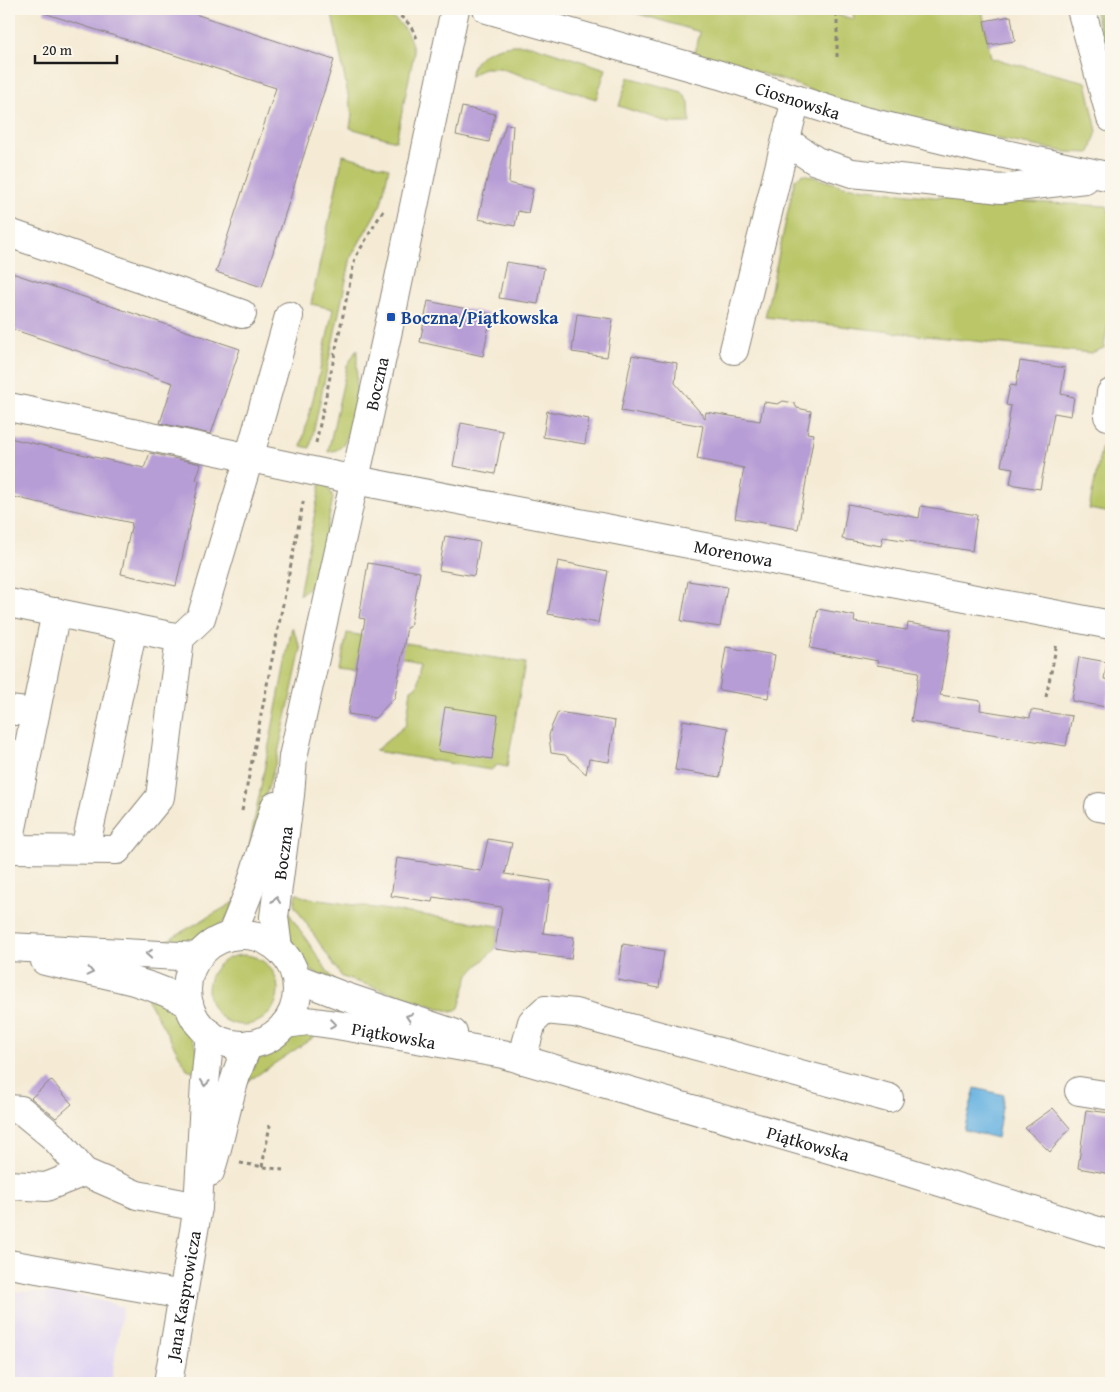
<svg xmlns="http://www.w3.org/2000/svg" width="1120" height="1392" font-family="'Gentium Book Plus',serif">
<rect width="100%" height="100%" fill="#fbf7ec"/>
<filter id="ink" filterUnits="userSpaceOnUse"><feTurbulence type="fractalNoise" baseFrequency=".02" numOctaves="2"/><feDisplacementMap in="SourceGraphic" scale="10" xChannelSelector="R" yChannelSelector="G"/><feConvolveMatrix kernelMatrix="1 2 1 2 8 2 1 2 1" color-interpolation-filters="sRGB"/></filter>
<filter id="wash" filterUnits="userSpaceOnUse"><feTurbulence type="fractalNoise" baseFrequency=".0096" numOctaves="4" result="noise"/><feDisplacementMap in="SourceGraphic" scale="20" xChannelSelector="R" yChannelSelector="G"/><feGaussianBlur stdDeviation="1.12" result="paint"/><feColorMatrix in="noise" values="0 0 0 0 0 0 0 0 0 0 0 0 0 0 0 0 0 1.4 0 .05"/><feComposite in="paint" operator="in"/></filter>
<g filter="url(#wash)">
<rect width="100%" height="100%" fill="#f5ebd5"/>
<path fill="#e0d4f4" d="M9 1291 74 1294 123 1307 111 1383H9Z"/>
<g fill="#bac668" stroke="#6b7142">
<path d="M331 9C370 9 406 7 414 54L396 141 350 128 352 115Z"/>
<path d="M622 9H813L854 19 852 9H982L991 58 1086 82 1097 131 1090 153 1067 152 977 135 845 103 789 82 695 53 700 32Z"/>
<path d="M512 45H531L606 69 596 99 499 68H484L470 76C474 54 492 48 512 45Z"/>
<path d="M628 77 682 92 689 102 690 123H669L619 106Z"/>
<path d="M343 155 389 168 381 204 351 257 310 448 301 446 318 379 333 309 311 304Z"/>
<path d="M804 174 843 186 933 197 1107 206 1111 217V301L1104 348 1091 353 926 336 765 317 795 179Z"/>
<path d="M357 349C357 374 358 426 342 446 338 450 334 451 328 452L347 366Z"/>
<path d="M1104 435 1111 436V513L1089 509Z"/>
<path d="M321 481 328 486 333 498 317 578 311 586 299 595Z"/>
<path d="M292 627 301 649 277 758 247 858Z"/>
<path d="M347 633 525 663 507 767 497 765 491 770 375 751 406 725 411 689 418 685 422 660 360 650 356 671 340 669Z"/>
<path d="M296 893 306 898 499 926 495 949 469 974 459 1008 452 1012 342 977 294 905Z"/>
<path d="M238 900 224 922 196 940 184 945 155 947Z"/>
<path d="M286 909 336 984 310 970 304 962 291 941 287 929Z"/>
<circle cx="243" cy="990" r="35"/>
<path d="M149 995 179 1014 197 1048 198 1073 187 1069 148 1000Z"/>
<path d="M323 1031 244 1084 259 1058 299 1034Z"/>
</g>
<path fill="#93ab5c" stroke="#58643c" d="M1094 9H1111V73Z"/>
<path fill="#69b3e1" stroke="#42687e" d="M975 1088 1004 1095 997 1138 964 1130Z"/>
<g id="blocks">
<g fill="#b79dd6">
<path d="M45 9H180L334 60 262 287 216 272 276 88 44 13Z"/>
<path d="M1011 16 1015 41 989 45 984 21Z"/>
<path d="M462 107 495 114 489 142 456 135Z"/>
<path d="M506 124 513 125 509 183 533 189 528 213 518 211 515 226 478 219 487 179Z"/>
<path d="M506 262 544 268 538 304 499 298Z"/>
<path d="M9 272 240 349 211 434 160 423 173 383 9 328Z"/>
<path d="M428 301 491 314 483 356 420 342Z"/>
<path d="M577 314 613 319 607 357 572 352Z"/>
<path d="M632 355 677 363 675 383 705 418 706 412 760 421 764 402 778 404 783 401 794 403 797 408 811 411 807 433 814 434 798 529 735 518 744 468 697 459 703 426 621 411Z"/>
<path d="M1020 361 1065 368 1061 394 1074 397 1071 416 1054 413 1040 489 1010 484 1013 468 1001 466 1011 406 1006 405 1010 385 1016 386Z"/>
<path d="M547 411 589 419 585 444 543 437Z"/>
<path d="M461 423 503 431 495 474 453 466Z"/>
<path d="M9 438 144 468 150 453 201 464 196 480 199 481 176 586 121 574 132 523 9 496Z"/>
<path d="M848 504 919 518 921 506 977 515 972 551 883 537 881 546 842 539Z"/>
<path d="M445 536 480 542 474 576 439 570Z"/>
<path d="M558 561 608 571 598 623 548 614Z"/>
<path d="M368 563 420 572 410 627H407L395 697 375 718 348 714 365 619 359 618Z"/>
<path d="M688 581 727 587 720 627 681 621Z"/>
<path d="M818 609 855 616 854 622 907 630 908 623 951 630 940 695 981 701 980 710 1030 718 1031 710 1072 716 1066 746 911 721 919 672 877 665 878 661 810 648Z"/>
<path d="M726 647 775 655 768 698 719 690Z"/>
<path d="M1079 657 1107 662 1104 679 1110 680 1106 707 1072 701Z"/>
<path d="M445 707 498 715 492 759 438 751Z"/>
<path d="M558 712 615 721 609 762 589 759 586 774 565 755 551 753 549 736 551 728Z"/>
<path d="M683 720 728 728 720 777 675 770Z"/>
<path d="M488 839 512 843 505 874 551 881 543 933 574 937 571 959 495 949 502 907 433 897 432 902 391 896 397 858 481 871Z"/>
<path d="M623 944 664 951 659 988 618 980Z"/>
<path d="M51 1080 72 1104 56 1118 31 1098Z"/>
<path d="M1053 1108 1070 1128 1050 1152 1025 1128Z"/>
<path d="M1086 1110 1111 1113V1174L1078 1168Z"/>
</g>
</g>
</g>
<g filter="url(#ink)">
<use href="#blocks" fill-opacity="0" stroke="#888478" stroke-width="1"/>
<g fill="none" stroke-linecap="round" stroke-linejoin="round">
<defs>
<g id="minor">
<path id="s1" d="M487 9 720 75 861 120 977 148 1111 177"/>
<path d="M1081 9 1111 118"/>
<path d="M786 141 816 161 852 173 1001 189 1085 179"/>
<path d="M9 233 242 314"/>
<path d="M734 350 796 99"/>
<path id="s2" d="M9 407 355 480 1111 625"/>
<path d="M1108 416 1111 393"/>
<path d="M9 603 180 638"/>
<path d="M9 710 35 713"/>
<path d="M1099 807 1111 809"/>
<path d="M9 843 56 612"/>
<path d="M9 849 117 850 160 797 180 638 201 618 249 458 289 316"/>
<path d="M85 849 133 628"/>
<path d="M231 936 248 894 275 806"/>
<path id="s3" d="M278 948 274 917 290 795 293 757 391 317 455 9"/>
<path d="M522 1060 532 1022 545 1010 575 1013 889 1098"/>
<path d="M1079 1091 1111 1096"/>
<path d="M9 1109 21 1110 55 1138 84 1172 137 1195 198 1207"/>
<path d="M210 1172C224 1131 229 1082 249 1044"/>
<path d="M9 1185 46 1187 84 1172"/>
<path d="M9 1264 183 1295"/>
<path id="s4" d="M168 1383 198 1207 205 1083 210 1034"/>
</g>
<g id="major">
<circle cx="242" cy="990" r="55"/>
<path d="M9 947 198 957"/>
<path d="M45 961C93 973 146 978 189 1004"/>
<path d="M296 978 343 996 453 1033"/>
<path id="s5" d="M285 1024 308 1021 337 1025 503 1054 908 1172 1111 1235"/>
</g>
</defs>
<use href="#minor" stroke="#888478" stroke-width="30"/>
<use href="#major" stroke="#888478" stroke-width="30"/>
<g stroke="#888478" stroke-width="3" stroke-dasharray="4 4" stroke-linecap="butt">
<path d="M386 9C403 15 413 25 418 42"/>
<path d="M837 57V15"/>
<path d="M316 443 355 258 384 209"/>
<path d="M1046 697 1057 643"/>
<path d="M242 811 304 498"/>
<path d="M240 1163 283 1170"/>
<path d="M262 1167 270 1125"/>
</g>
<use href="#minor" stroke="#fff" stroke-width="28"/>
<use href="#major" stroke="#fff" stroke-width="28"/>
</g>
<defs><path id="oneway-chevron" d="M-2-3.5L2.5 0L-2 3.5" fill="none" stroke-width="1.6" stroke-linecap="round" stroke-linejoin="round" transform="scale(1.25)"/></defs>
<g stroke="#999">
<use href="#oneway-chevron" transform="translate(276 900) rotate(-84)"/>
<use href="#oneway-chevron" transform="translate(149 954) rotate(-175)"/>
<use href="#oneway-chevron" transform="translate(90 972) rotate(13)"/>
<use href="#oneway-chevron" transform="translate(409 1017) rotate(-162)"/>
<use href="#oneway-chevron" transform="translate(333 1024) rotate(8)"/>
<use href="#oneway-chevron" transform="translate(205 1083) rotate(96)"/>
</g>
</g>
<rect fill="#1a4fb4" stroke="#fbf7ec" stroke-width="2" x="386" y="312" width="10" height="10" rx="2.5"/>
<g text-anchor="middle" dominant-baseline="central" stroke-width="4" stroke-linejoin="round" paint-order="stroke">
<g font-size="18" fill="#1c1c1c" stroke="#fbf7ec">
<text stroke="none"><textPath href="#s1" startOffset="324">Ciosnowska</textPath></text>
<text stroke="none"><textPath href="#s3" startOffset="575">Boczna</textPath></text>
<text stroke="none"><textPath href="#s2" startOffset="739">Morenowa</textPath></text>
<text stroke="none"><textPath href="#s3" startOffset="96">Boczna</textPath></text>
<text stroke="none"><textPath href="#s5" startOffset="110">Piątkowska</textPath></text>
<text stroke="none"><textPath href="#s5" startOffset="539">Piątkowska</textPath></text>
<text stroke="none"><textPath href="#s4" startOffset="89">Jana Kasprowicza</textPath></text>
</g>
<g font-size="18" font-weight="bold" fill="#164399" stroke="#fbf7ec" text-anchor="start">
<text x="401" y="317">Boczna/Piątkowska</text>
</g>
</g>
<rect width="1120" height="1392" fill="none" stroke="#fbf7ec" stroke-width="30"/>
<path d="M35 55v8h82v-8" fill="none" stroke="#1c1c1c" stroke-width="2.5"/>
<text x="42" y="55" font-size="15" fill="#1c1c1c" stroke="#fbf7ec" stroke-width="4" paint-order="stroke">20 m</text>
</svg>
